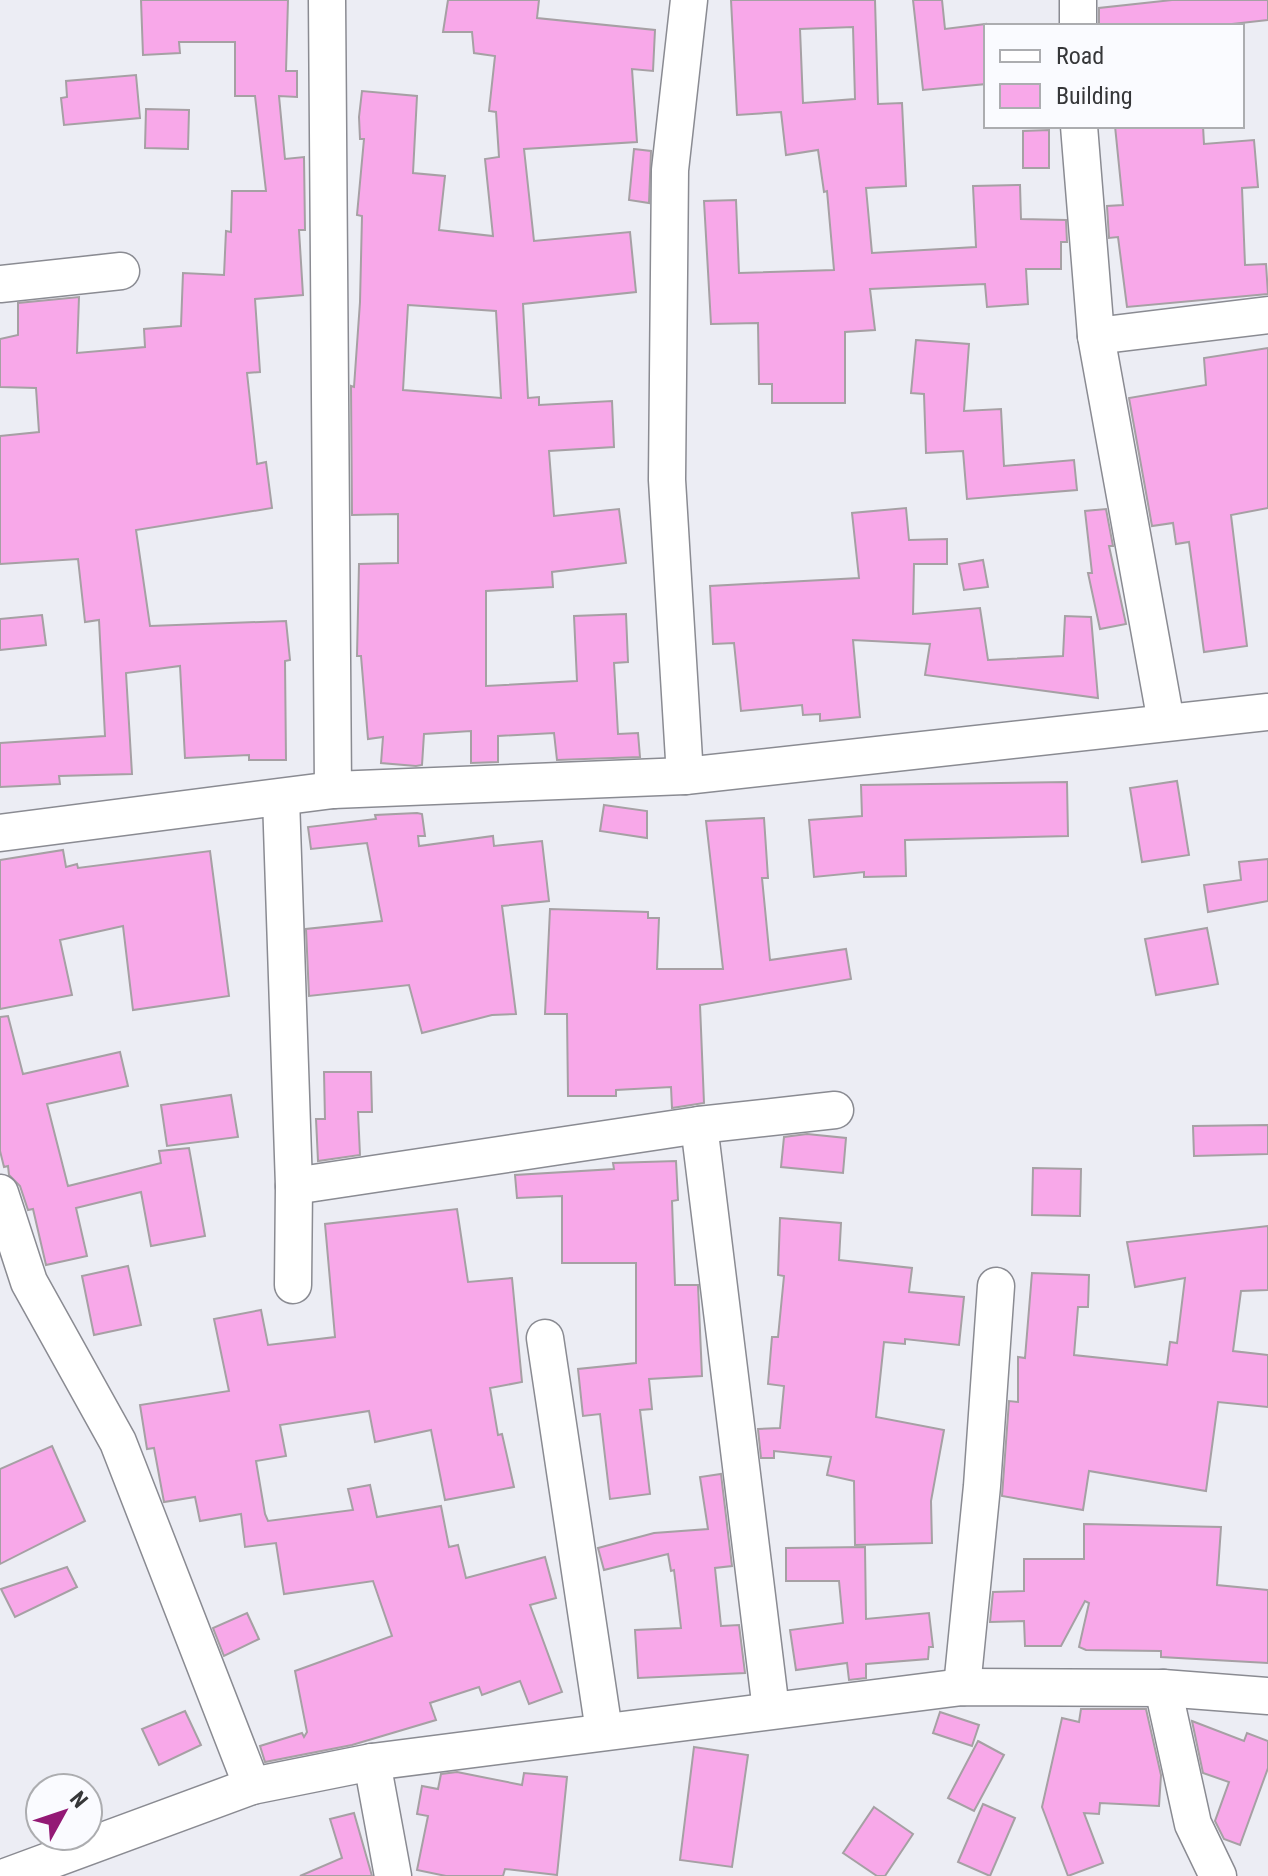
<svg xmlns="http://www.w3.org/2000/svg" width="1268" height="1876" font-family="'Roboto Condensed',sans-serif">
<rect width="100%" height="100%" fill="#ecedf4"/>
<g fill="#f8a8e9" stroke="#a6a0a4" stroke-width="2" fill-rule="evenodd">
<path d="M141 0H288L286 71H297V97L279 96 285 159 304 157 305 230H299L303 295 255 299 260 372 247 373 257 464 266 462 272 508 136 530 150 626 286 621 290 660 285 661 286 760H249V755L185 758 180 666 126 673 132 774 59 776 60 784 0 787V743L105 736 99 620 85 622 78 559 0 564V436L39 432 36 388 0 387V339L18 335V303L79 297 77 353 145 347 144 329 181 326 183 273 224 275 226 231 231 232 232 191H266L255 96H235V42H179L180 53 143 55Z"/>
<path d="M448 0H539L537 18 655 30 653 71 632 69 637 142 524 149 534 241 630 232 636 292 523 304 528 398 539 397V405L612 401 614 447 549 451 554 516 619 509 626 563 552 572 553 587 486 591V686L577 681 574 616 626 614 628 662 614 663 618 734 638 733 640 757 557 760 554 733 498 736V762L471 763V731L424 734 422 765 416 766 381 763 383 737 368 739 361 656H357L359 564 398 563V514L352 515 351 386 354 387 360 302 362 216 357 215 364 139H360L359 117 362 91 417 96 413 173 445 176 439 230 493 236 485 159 499 157 496 112 489 111 495 56 474 53 472 32H443ZM408 305 496 311 501 398 403 390Z"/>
<path d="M731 0H875L878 104 902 103 906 186 866 188 872 253 976 247 973 186 1020 185 1021 219 1066 220 1067 242H1061V269H1026L1028 304 987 307 985 284 870 289 875 330 845 332V403H772V384H759L758 323 711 324 704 201 736 200 739 273 834 270 827 191 824 192 818 150 786 155 781 112 737 115ZM853 27 855 99 803 103 800 29Z"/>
<path d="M913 0H942L945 29 986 24V84L923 90Z"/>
<path d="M1172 0H1268V20L1214 26H1099V8Z"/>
<path d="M136 75 140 118 64 125 61 98 67 97 66 81Z"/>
<path d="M146 109 189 110 188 149 145 148Z"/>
<path d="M1115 126H1203L1204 144 1254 140 1258 187 1242 188 1245 265 1266 264 1268 294 1127 307 1118 237 1109 238 1107 206 1123 205Z"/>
<path d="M1049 130V168H1023V131Z"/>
<path d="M634 149 651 151 649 203 629 200Z"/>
<path d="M916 340 969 344 964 411 1001 409 1004 466 1074 460 1077 490 967 499 963 451 926 453 924 394 911 393Z"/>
<path d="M1268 348V508L1231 515 1247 646 1204 652 1189 542 1176 544 1173 523 1152 526 1129 398 1206 385 1204 358Z"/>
<path d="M906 508 909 540 947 539V564H914L913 614 980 608 988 660 1063 656 1065 616 1091 617 1098 698 925 675 930 644 853 640 860 717 820 721V714L803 715 802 705 741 711 734 643 713 644 710 586 859 578 852 513Z"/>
<path d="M1106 509 1113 546H1109L1126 624 1100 629 1088 573H1092L1085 511Z"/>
<path d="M983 560 988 587 964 590 959 564Z"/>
<path d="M42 615 46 645 0 650V619Z"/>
<path d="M1177 781 1189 855 1142 862 1130 788Z"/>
<path d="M1067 782 1068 836 905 840 906 876 864 877V872L814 877 809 820 862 816 861 785Z"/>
<path d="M604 805 647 811V838L600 831Z"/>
<path d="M417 813 422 814 425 836H418L419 846 493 836 494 846 542 841 549 901 502 906 516 1014 492 1015 422 1033 409 985 309 996 306 929 382 921 367 843 311 849 308 827 376 819 375 815Z"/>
<path d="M764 818 768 878H762L770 960 846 949 851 979 700 1005 704 1103 672 1108 671 1087 616 1090V1096H568L567 1014H545L550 909 648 912V918H659L657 969H723L706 821Z"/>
<path d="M63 850 66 867 77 864 78 868 210 851 229 996 133 1010 123 926 60 940 72 995 0 1009V860Z"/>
<path d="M1268 859V901L1208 912 1204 885 1241 880 1239 862Z"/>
<path d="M1207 928 1218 984 1156 995 1145 939Z"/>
<path d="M8 1016 23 1074 120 1052 128 1086 47 1104 68 1186 161 1163 159 1151 189 1148 205 1236 151 1246 141 1192 76 1208 87 1256 46 1265 33 1209 28 1210 20 1186 9 1175 8 1166 4 1167 0 1151V1017Z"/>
<path d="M324 1072H371L372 1112H358L360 1155 318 1161 316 1119H325Z"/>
<path d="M231 1095 238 1137 167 1146 161 1105Z"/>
<path d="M1268 1125V1154L1194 1156 1193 1126Z"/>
<path d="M807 1134 846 1138 843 1173 781 1167 784 1137Z"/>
<path d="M676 1161 678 1200 672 1201 675 1285H698L702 1376 649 1379 652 1409 640 1410 650 1494 610 1499 600 1414 583 1416 578 1369 636 1363V1263H562V1196L517 1198 515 1175 614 1169 613 1163Z"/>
<path d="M1033 1168 1081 1169 1080 1216 1032 1215Z"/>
<path d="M457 1209 468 1282 512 1278 522 1382 490 1388 498 1435 502 1434 514 1487 445 1500 431 1430 375 1442 369 1411 280 1425 286 1456 256 1461 265 1514 268 1521 353 1510 348 1489 370 1485 377 1517 441 1506 449 1547 458 1545 466 1578 545 1557 556 1598 530 1605 562 1692 529 1704 520 1681 482 1695 479 1687 430 1703 436 1720 352 1745 265 1762 260 1746 302 1733 304 1737 307 1732 295 1671 392 1636 373 1581 284 1594 276 1543 245 1547 241 1514 200 1521 195 1497 164 1502 154 1448 147 1449 140 1405 229 1391 214 1319 261 1310 268 1345 335 1337 325 1224Z"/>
<path d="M780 1218 841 1223 839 1260 912 1268 909 1292 964 1297 959 1345 905 1339V1344L884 1342 876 1417 944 1430 931 1501 932 1543 855 1545 854 1481 827 1475 831 1457 774 1451V1458H761L758 1429 780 1428 784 1386 768 1384 772 1337H778L784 1276 778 1275Z"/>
<path d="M1268 1226V1290L1241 1291 1233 1351 1268 1355V1407L1218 1402 1206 1491 1089 1471 1083 1510 1002 1496 1009 1401 1018 1402V1357L1025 1358 1032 1273 1089 1275 1088 1307H1078L1074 1355 1167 1365 1170 1342 1177 1343 1185 1278 1135 1287 1127 1242Z"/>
<path d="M128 1266 141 1325 94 1335 82 1276Z"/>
<path d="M52 1446 85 1521 0 1564V1469Z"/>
<path d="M721 1474 732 1566 715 1568 721 1626 739 1625 745 1673 638 1678 635 1630 681 1628 674 1570 671 1571 668 1554 604 1570 598 1548 654 1533 708 1529 700 1477Z"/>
<path d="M1084 1524 1221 1527 1217 1585 1268 1590V1663L1161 1657V1651L1086 1650 1079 1647 1089 1603 1085 1601 1061 1646H1025L1024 1621 990 1622 993 1592 1024 1591V1559H1084Z"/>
<path d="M865 1547 866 1619 929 1613 933 1647H929L928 1659 866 1664V1678L849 1680 847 1663 796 1670 790 1630 843 1623 839 1581H786V1548Z"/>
<path d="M67 1567 77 1587 15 1617 1 1589Z"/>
<path d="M247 1613 259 1639 224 1656 213 1628Z"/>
<path d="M1081 1709H1146L1161 1775 1159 1806 1100 1803 1099 1814 1084 1813 1103 1863 1068 1876 1042 1807 1062 1718 1079 1722Z"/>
<path d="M185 1711 201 1745 159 1765 142 1729Z"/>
<path d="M940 1712 979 1725 972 1746 933 1733Z"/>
<path d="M1192 1721 1244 1741 1247 1733 1268 1741V1768L1240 1845 1224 1839 1215 1821 1229 1782 1203 1773Z"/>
<path d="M978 1741 1004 1755 974 1811 948 1798Z"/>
<path d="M694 1747 748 1755 732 1867 680 1860Z"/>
<path d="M457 1772 522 1785 524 1773 567 1777 557 1875 505 1869 503 1876H446L417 1870 428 1816 417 1814 422 1786 438 1789 441 1774Z"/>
<path d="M983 1804 1015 1818 990 1876 958 1862Z"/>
<path d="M874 1807 913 1834 885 1876H877L843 1853Z"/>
<path d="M354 1813 372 1876H300L342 1858 330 1819Z"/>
</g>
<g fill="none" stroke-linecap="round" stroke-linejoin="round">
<defs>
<g id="minor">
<path d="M327 0 333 790"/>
<path d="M1078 0V26"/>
<path d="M1079 126 1096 336 1166 722"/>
<path d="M0 284 121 271"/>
<path d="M1096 336 1268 315"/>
<path d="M685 776 667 480 670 170 689 0"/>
<path d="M281 798 294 1186 293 1285"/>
<path d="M0 833 333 790 685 776 1268 712"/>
<path d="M699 1125 771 1710"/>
<path d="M294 1186 699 1125 835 1110"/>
<path d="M0 1193 29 1282 118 1442 252 1786"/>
<path d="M545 1338 604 1731"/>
<path d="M962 1687 982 1486 996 1286"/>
<path d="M1163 1688 1193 1824 1218 1876"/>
<path d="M372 1762 393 1876"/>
<path d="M8 1876 252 1786 372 1762 962 1687 1163 1688 1268 1696"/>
</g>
</defs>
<use href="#minor" stroke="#8a8b92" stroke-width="39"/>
<use href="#minor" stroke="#fff" stroke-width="36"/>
</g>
<rect x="984" y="24" width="260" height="104" fill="#fafbff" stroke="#acadb0" stroke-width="2"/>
<rect x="1000" y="50" width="40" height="12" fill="#ffffff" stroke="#acadb0" stroke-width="2"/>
<text x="1056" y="64" font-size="24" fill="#363739">Road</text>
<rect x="1000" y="84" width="40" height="24" fill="#f8a8e9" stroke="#acadb0" stroke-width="2"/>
<text x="1056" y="104" font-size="24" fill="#363739">Building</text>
<g transform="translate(64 1812) rotate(50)"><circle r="38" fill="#fafbff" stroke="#acadb0" stroke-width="2"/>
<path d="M0-6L14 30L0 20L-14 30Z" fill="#931975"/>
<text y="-12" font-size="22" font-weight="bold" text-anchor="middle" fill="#363739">N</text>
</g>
</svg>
